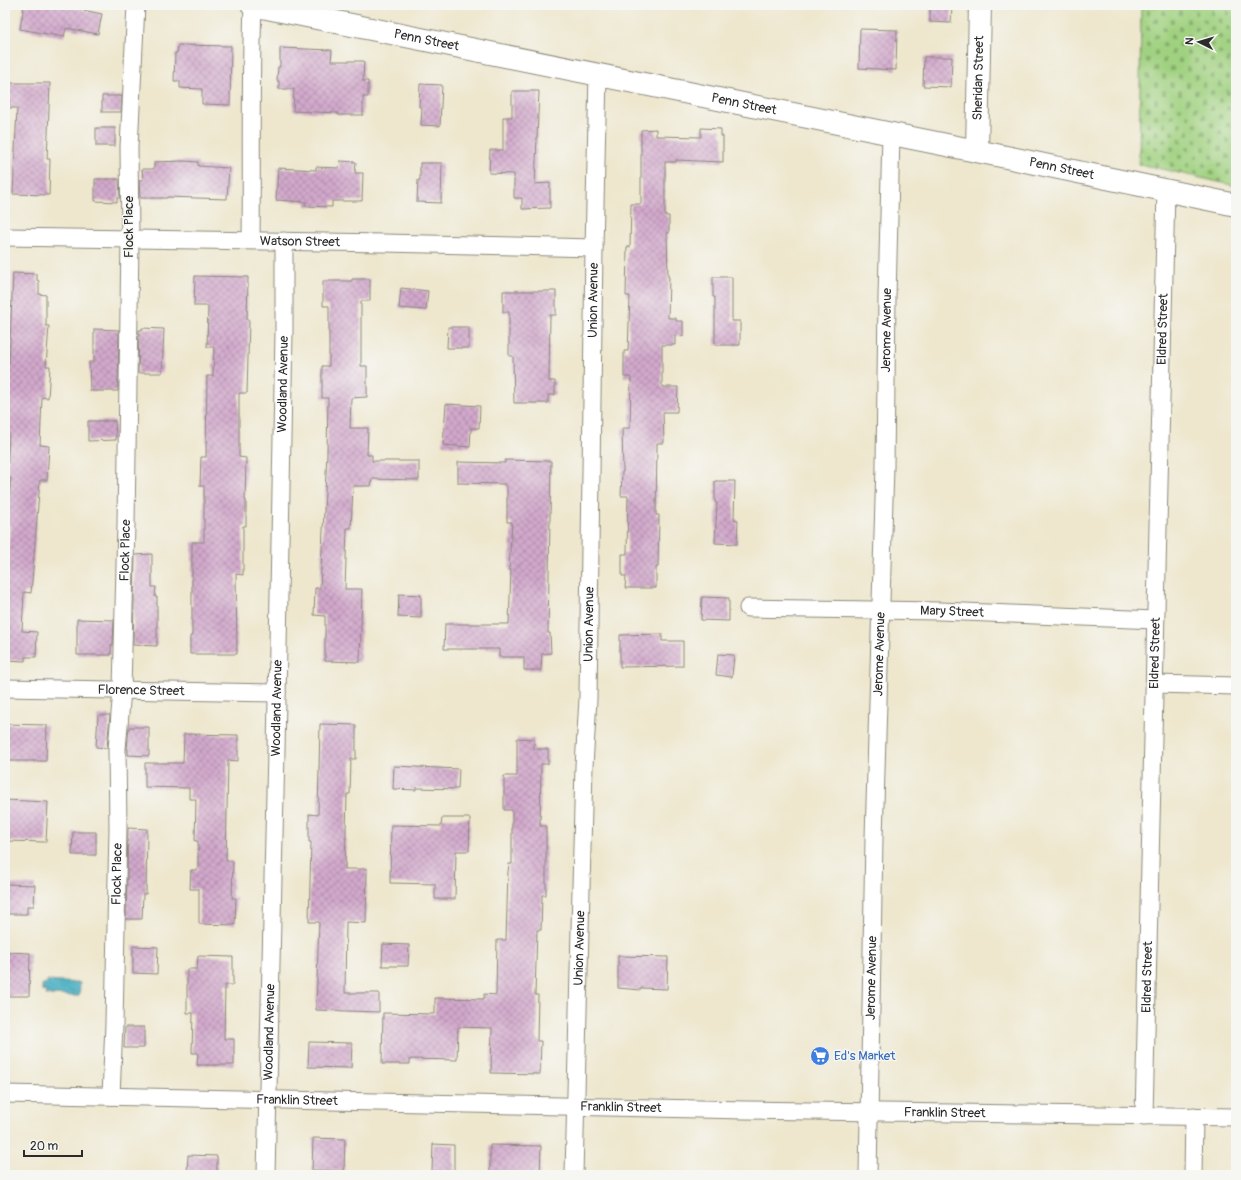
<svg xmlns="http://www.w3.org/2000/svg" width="1241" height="1180" font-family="Pangolin,sans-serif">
<defs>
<pattern id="cemetery-stones" width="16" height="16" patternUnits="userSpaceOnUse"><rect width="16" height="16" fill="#a0d180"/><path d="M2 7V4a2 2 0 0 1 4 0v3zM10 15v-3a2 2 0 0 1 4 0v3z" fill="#83aa69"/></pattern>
<pattern id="water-ripples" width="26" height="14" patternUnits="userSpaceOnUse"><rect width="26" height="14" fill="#41acbf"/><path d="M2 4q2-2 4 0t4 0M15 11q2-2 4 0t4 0" fill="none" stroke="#378c9b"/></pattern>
<pattern id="building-cross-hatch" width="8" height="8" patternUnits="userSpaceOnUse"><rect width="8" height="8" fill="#d2a9cc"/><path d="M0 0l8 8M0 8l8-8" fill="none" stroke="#ab8aa6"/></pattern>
</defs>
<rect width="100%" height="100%" fill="#f6f6f2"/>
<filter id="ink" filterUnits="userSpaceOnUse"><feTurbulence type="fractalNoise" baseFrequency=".025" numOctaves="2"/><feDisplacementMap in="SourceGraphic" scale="8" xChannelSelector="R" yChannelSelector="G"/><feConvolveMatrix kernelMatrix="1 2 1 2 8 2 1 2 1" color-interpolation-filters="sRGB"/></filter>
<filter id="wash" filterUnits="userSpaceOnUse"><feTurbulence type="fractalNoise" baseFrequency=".012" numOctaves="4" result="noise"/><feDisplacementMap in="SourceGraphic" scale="16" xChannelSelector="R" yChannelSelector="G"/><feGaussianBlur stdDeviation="0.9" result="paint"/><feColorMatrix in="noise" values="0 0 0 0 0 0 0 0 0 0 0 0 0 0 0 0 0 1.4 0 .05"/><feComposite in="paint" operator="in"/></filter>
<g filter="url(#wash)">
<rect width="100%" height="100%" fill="#eee7ce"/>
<path fill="url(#cemetery-stones)" stroke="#667e56" d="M1141 5H1236V186L1139 164Z"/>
<path fill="url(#water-ripples)" stroke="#366c75" d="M47 981 80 983 79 996 46 995V992L42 991V984H47Z"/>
<g id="blocks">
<g fill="url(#building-cross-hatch)">
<path d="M24 5H59L102 14 98 34 66 28 64 37 20 29Z"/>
<path d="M930 5 952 6 951 23 930 22Z"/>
<path d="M860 29 897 30 896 70 859 68Z"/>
<path d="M178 45 231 46 230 105 202 104V89L180 88V81H174L175 53H177Z"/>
<path d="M280 48 332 50 331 61H364L363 81H368V97H363V115H338V113L293 111 294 89H279V81H277L278 67H280Z"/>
<path d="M924 57H952L951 87 923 86Z"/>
<path d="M10 83H50L47 159H50L49 195 13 194 17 108H9Z"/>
<path d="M420 84 442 85 440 126 421 125 422 107H419Z"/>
<path d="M512 91H539L535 184 550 183V208L522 209V198H514V174L489 173 490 150H503V117H512Z"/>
<path d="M102 96H122L121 112H102Z"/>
<rect x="96" y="128" width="19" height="18"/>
<path d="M701 128 721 129V136H723V162L676 160V162H665V216H669V233H667L668 277H669L668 318H676V321H683V336L675 335V345H662V387H678L677 412H663L664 443H657L656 515H659L658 567H656V588H625L626 576H622V554H627L628 496H621L622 472H623L622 428H630L631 377H624V351H628L630 296H626L627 247H630L631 204H641V130L656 129V136L701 137Z"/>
<path d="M184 161 198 162V166L229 168 227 199 167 197V198H140L139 180H143L142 169H154V162Z"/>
<path d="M340 161 356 162 355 173H363L362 201H332V207L306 206V202L276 200 278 168 316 170V167L339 168Z"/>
<path d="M420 163H442L441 203 417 202 418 180H420Z"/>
<path d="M95 179H119L120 198H117V202L95 201Z"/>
<path d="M13 273 37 274V280L39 281V294L46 295V326H49L46 366H50L48 398 42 397 40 445 49 446 47 480H40L31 593 24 592 22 631 37 632 36 657H25V661L5 660V588L10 525 7 524 11 478H7L9 433H5V388L7 364 9 365Z"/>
<path d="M195 276 248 277 247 320H249L247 393H239V457L246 458 245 500H246V526H243V575L236 574 237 654H190V636H192V542H204V486H200L201 457H206L207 376H213L214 347H207L208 306H194Z"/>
<path d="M713 277H732V321H740V345H715V297H713Z"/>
<path d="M352 279H370V301H361V366H367V397L351 398 350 428H368L367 455H372V461H419V480L372 479 371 486H353L351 528H347L345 589H362L360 662 325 661V616L314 615 315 588H320L327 454 328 398H322V366H329V306H323V281H352Z"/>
<path d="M401 288 428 291 426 310 399 308Z"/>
<path d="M503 291H556V315H550L549 381H555V395H548V403H514L513 356H509V312H503Z"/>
<path d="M448 327H469V348H447Z"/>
<path d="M142 328 164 329 162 373H138L139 330H142Z"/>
<path d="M94 329 119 330 118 391H90L89 362H94Z"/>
<path d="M446 404 480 406 479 428H471L470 447 443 445Z"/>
<path d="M88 421H115L116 440 88 441Z"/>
<path d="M505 460 551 461 548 633H550L551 653 542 654 541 670H524V657H499V649H444L445 624H509L511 570H509L510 553 512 522H507V486H505V484L458 483V462L505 463Z"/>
<path d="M715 481H735L734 519 738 520 737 544 715 543 717 503 715 502Z"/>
<path d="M152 554V587H156L155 597H157V646L133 645 135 555Z"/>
<path d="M399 594 421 595V618L398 617Z"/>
<path d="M702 597 729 598V621L701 620Z"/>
<path d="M77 619 114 620 113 645H111V655H77Z"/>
<path d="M662 634V641H683V666L620 667V635Z"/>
<path d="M718 654 734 655 732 677 716 675Z"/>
<path d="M98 715H110L107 748 96 747Z"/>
<path d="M5 724 47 725 46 761H5Z"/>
<path d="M320 724 356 725V759H351L350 794H347L345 869H367L366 923 346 922 345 993H379V1012L316 1010 319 922H309L311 842H309V814L318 815Z"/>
<path d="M129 727H149V756L128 755V749H127Z"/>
<path d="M184 734 238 735V761L228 760 226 861H233L232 898H236L235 925 199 924V889H190L191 870H198V841H195L196 799H189V788L145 787V763H183Z"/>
<path d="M517 738 534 739V749H548V764H541L540 826H546V895H542L541 930H537L535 995H538L537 1041H541L540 1074 491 1073 492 1028 458 1027 457 1060 410 1059V1064H382L383 1013 435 1014V998L484 999V994L496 995 497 940H506L508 872 509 864H512V810H504V776H517Z"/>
<path d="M394 766 459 769 458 789 416 788V790L393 789Z"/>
<path d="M5 800 48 802 46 842 5 841Z"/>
<path d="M442 818H470L469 851H456L455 899H435V884L390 883 391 825 441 826Z"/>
<path d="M128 828 147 829 146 894H143L142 919H126Z"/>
<path d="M73 832H96V855H72Z"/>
<path d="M5 884 35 885 34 906H27V914H5Z"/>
<path d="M383 944 409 945 408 966H382Z"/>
<path d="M133 946 158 947 157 974 133 973Z"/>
<path d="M5 952 30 953 29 996H5Z"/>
<path d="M198 956 233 957V985H225L224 1039H234V1065H197L198 1053H192L193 1013H187V969H197Z"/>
<path d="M618 956 668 957 667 989 641 988V990L618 988Z"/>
<path d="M125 1027H144V1048H124Z"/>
<path d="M309 1042 352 1043 351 1068 308 1067Z"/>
<path d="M313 1138 345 1139 344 1171 312 1170Z"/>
<path d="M433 1144 454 1145V1172L432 1171Z"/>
<path d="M490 1145 541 1146 540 1175H497V1174H490Z"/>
<path d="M188 1155 217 1156V1175H187Z"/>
</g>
</g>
</g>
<g filter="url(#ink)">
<use href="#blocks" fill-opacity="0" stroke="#8c897c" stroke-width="1"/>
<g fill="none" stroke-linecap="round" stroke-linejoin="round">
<defs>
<g id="minor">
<path id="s1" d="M5 237 384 243 594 248"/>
<path d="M251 240C252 162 250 84 253 5"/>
<path id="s2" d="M748 608 940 611 1155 620"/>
<path d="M1154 684 1236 686"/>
<path id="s3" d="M5 688 277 693"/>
<path id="s4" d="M5 1094 745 1110 1236 1117"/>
<path id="s5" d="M111 1096 114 1024 118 828 117 749 122 690 126 524 130 239 129 147 136 5"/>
<path id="s6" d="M1144 1116 1166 190"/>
<path id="s7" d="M266 1175 276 751 284 332V241"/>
<path id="s8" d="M574 1175 584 766 588 699 594 248 598 74"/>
<path id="s9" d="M868 1175 874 838 885 466 887 298 891 134"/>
<path d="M1193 1175 1194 1116"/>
</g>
<g id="tertiary">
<path id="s10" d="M252 5 1011 158 1236 205"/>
<path id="s11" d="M977 151 980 5"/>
</g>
</defs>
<use href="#minor" stroke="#8c897c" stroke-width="19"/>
<use href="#tertiary" stroke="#8c897c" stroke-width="24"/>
<use href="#minor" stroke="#fff" stroke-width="17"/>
<use href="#tertiary" stroke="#fff" stroke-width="22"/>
</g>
</g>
<defs>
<symbol id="supermarket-disc" viewBox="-11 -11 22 22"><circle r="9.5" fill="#3f7fe0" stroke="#f6f6f2"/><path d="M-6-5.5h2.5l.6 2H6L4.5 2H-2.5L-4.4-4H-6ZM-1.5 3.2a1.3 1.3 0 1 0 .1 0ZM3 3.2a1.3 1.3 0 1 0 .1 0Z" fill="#fff"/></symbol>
</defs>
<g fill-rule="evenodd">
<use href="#supermarket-disc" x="809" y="1045" width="22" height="22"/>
</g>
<g text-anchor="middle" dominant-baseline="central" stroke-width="3" stroke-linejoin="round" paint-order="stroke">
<g font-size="13" fill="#2b2b2b" stroke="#f6f6f2">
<text stroke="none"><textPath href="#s10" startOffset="178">Penn Street</textPath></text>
<text stroke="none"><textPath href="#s11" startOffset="73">Sheridan Street</textPath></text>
<text stroke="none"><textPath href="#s10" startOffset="502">Penn Street</textPath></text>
<text stroke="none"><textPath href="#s10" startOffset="826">Penn Street</textPath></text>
<text transform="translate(129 227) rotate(-90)">Flock Place</text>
<text stroke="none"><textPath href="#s1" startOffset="295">Watson Street</textPath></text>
<text stroke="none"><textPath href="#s8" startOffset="875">Union Avenue</textPath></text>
<text stroke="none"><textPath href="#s6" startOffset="787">Eldred Street</textPath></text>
<text stroke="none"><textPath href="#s9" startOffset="845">Jerome Avenue</textPath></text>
<text stroke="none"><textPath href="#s7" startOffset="791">Woodland Avenue</textPath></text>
<text stroke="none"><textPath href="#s5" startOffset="546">Flock Place</textPath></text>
<text stroke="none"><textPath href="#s2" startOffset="204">Mary Street</textPath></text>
<text stroke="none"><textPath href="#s8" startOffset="551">Union Avenue</textPath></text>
<text stroke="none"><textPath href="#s6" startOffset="463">Eldred Street</textPath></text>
<text stroke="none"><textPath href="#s9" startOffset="521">Jerome Avenue</textPath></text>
<text stroke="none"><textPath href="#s3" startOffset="136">Florence Street</textPath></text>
<text stroke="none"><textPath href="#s7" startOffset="467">Woodland Avenue</textPath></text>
<text stroke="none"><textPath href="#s5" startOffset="222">Flock Place</textPath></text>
<text stroke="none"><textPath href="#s8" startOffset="227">Union Avenue</textPath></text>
<text stroke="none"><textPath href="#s6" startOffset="139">Eldred Street</textPath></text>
<text stroke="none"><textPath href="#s9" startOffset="197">Jerome Avenue</textPath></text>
<text stroke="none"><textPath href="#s7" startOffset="143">Woodland Avenue</textPath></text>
<text stroke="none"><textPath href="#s4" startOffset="292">Franklin Street</textPath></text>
<text stroke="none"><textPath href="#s4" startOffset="616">Franklin Street</textPath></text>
<text stroke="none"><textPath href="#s4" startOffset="940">Franklin Street</textPath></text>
</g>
<g font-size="13" fill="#366cbe" stroke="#f6f6f2" text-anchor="start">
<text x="834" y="1056">Ed's Market</text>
</g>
</g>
<rect width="1241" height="1180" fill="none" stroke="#f6f6f2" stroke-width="20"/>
<g transform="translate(1199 42) rotate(275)" stroke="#f6f6f2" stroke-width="3" paint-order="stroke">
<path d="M0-3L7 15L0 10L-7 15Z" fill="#2b2b2b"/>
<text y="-6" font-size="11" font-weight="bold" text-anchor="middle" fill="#2b2b2b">N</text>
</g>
<path d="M24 1150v6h58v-6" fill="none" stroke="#2b2b2b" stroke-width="2"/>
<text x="30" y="1150" font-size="12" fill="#2b2b2b" stroke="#f6f6f2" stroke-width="3" paint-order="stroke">20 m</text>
</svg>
